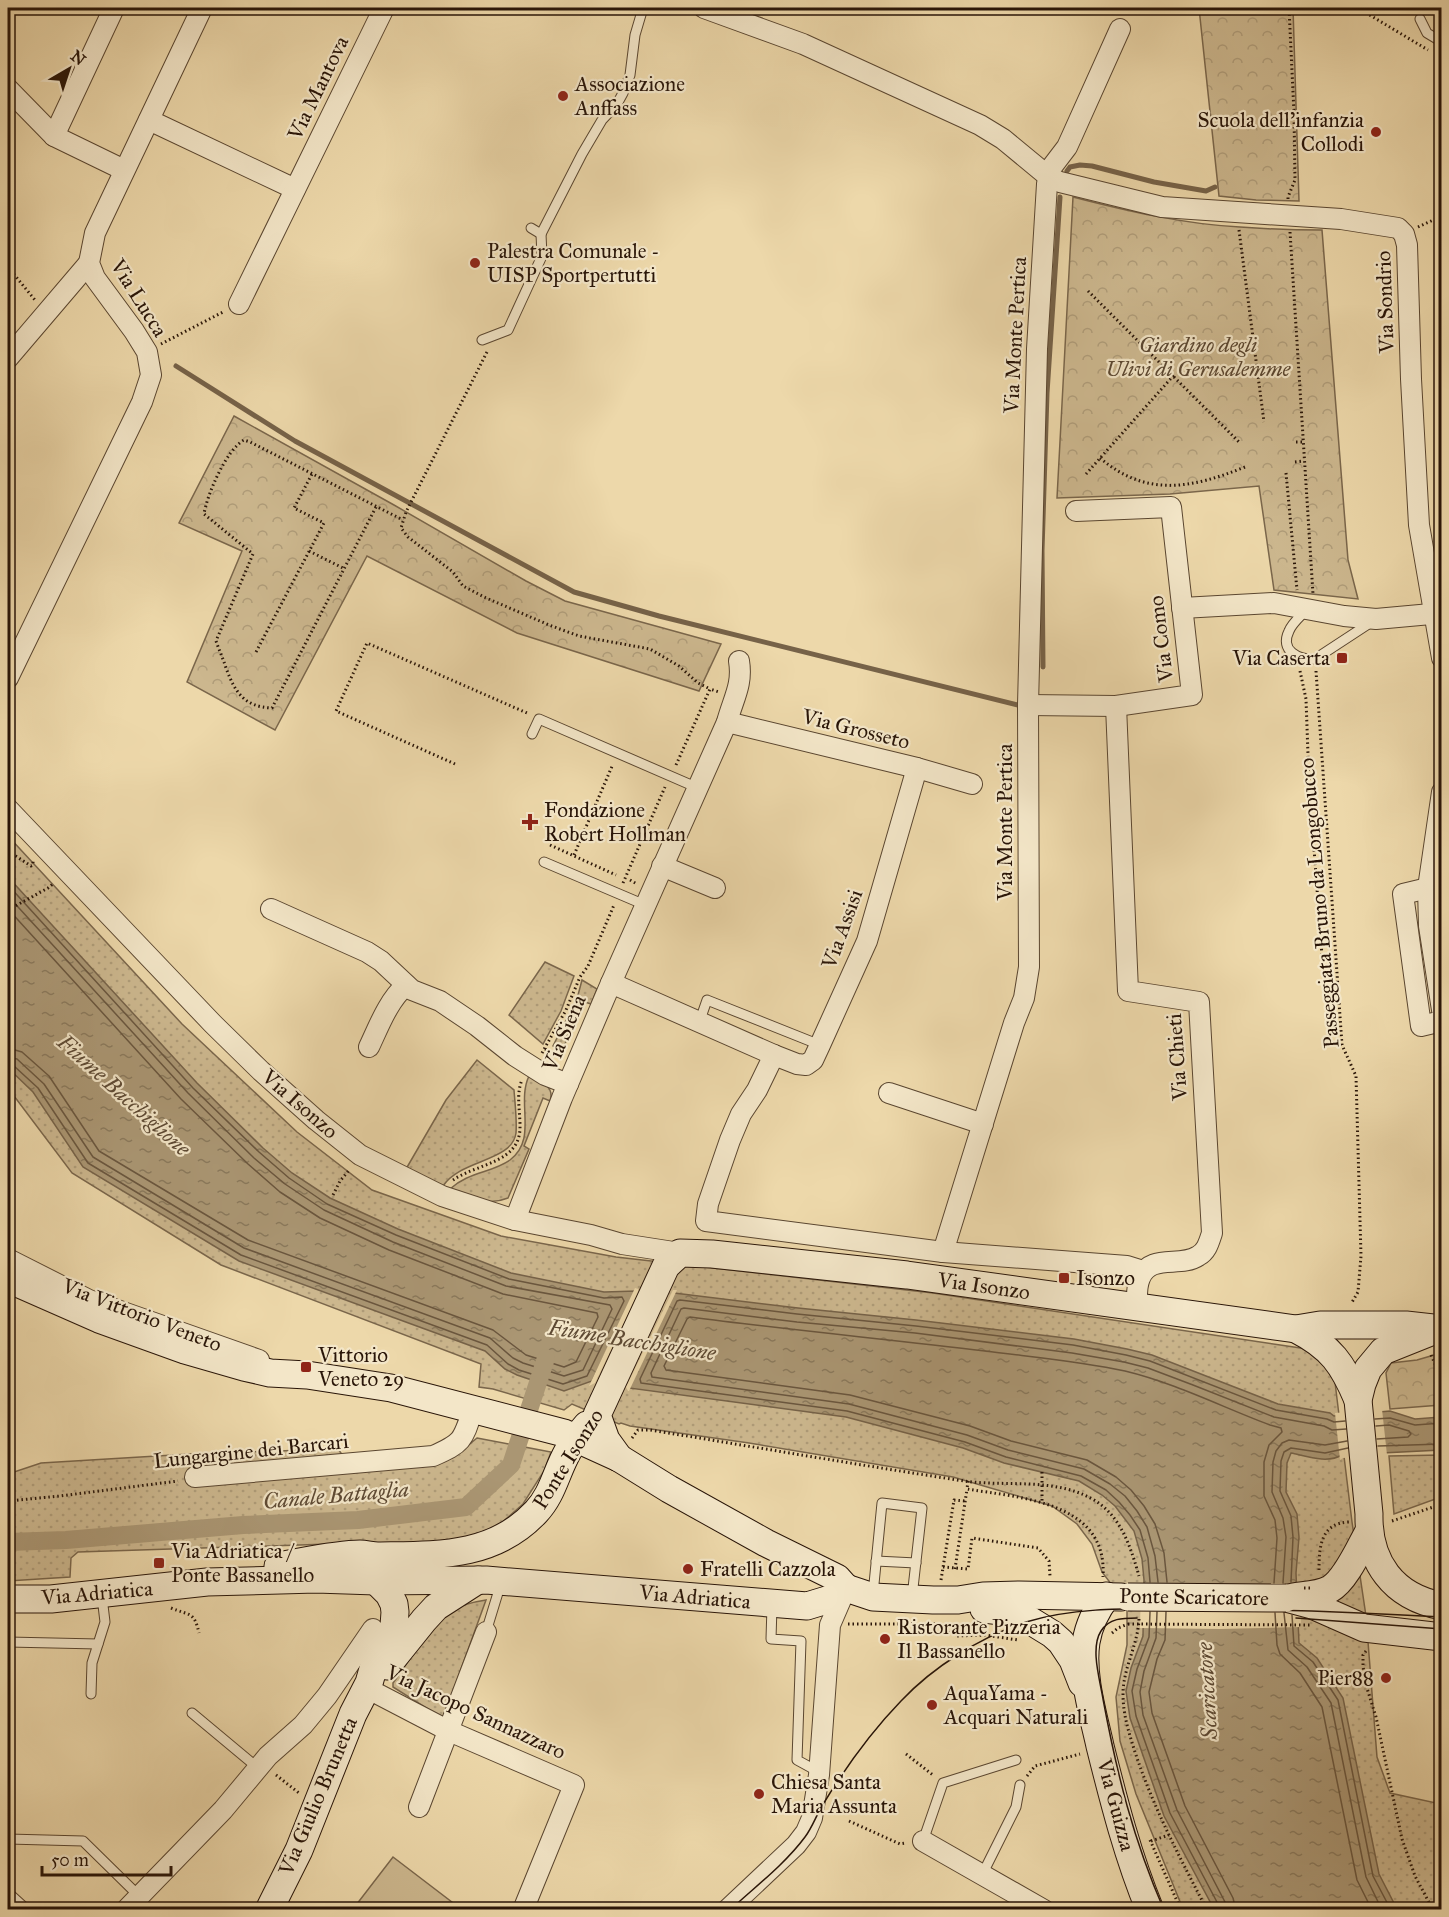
<svg xmlns="http://www.w3.org/2000/svg" width="1449" height="1917" font-family="'IM FELL Great Primer',serif">
<defs>
<pattern id="grass-dots" width="8" height="8" patternUnits="userSpaceOnUse" patternTransform="scale(1.5)"><rect width="8" height="8" fill="#ccb78e"/><path d="M2 2h.1M6 6h.1" fill="none" stroke="#af9c79" stroke-width="1.8" stroke-linecap="round"/></pattern>
<pattern id="forest-crowns" width="20" height="18" patternUnits="userSpaceOnUse" patternTransform="scale(1.5)"><rect width="20" height="18" fill="#ccb78e"/><path d="M2 6a3 3 0 1 1 6 0M12 15a3 3 0 1 1 6 0" fill="none" stroke="#af9c79"/></pattern>
<pattern id="water-ripples" width="26" height="14" patternUnits="userSpaceOnUse" patternTransform="scale(1.5)"><rect width="26" height="14" fill="#aa9673"/><path d="M2 4q2-2 4 0t4 0M15 11q2-2 4 0t4 0" fill="none" stroke="#8a795c"/></pattern>
</defs>
<rect width="100%" height="100%" fill="#edd8aa"/>
<filter id="stains"><feTurbulence type="fractalNoise" baseFrequency=".00333" numOctaves="4"/><feColorMatrix values="0 0 0 0 .2 0 0 0 0 .09 0 0 0 0 .02 0 0 0 .5 -.17"/></filter>
<radialGradient id="worn" r=".72"><stop offset=".6" stop-color="#630" stop-opacity="0"/><stop offset="1" stop-color="#630" stop-opacity=".3"/></radialGradient>
<g fill="url(#grass-dots)" stroke="#7a664b" stroke-width="1.5">
<path d="M8 836 182 1024 297 1132 372 1190 501 1236 616 1257 933 1293 1314 1350 1334 1374 1352 1522 1366 1616 1377 1757 1390 1793 1441 1804V1909H1183L1136 1794 1120 1741 1116 1697 1127 1645V1605L1102 1572 1092 1544 1077 1524 1052 1506 953 1477 749 1443 630 1426 621 1423 619 1424 572 1404 564 1410 493 1389 479 1387 481 1364 221 1265 72 1173 8 1088Z"/>
<path d="M545 962 574 976 561 1011 543 1044 509 1015Z"/>
<path d="M582 980 597 989 591 1004 585 1002 562 1050 553 1046 577 999Z"/>
<path d="M477 1060 514 1090C515 1104 517 1119 516 1133 512 1162 461 1159 443 1186L406 1169 446 1100Z"/>
<path d="M529 1076C541 1082 555 1086 550 1101L543 1098 524 1146 529 1149 508 1198C486 1207 471 1197 450 1189 468 1172 491 1173 510 1160 538 1139 516 1103 529 1076Z"/>
<path d="M477 1438 551 1452 544 1471 523 1504 491 1532 454 1542 330 1544 78 1552 71 1558 70 1577 8 1581V1474L41 1463 190 1454 338 1449 355 1472 440 1463 454 1457Z"/>
<path d="M1441 1455V1497L1394 1514 1389 1456Z"/>
<path d="M486 1600 444 1716H439L393 1687V1683C406 1666 430 1625 447 1613 459 1605 472 1602 486 1600Z"/>
</g>
<g fill="url(#forest-crowns)" stroke="#7a664b" stroke-width="1.5">
<path d="M1199 8H1293L1299 201 1256 200 1219 196Z"/>
<path d="M1073 197C1127 211 1183 224 1240 227 1267 229 1295 230 1322 230L1348 560 1358 599 1274 590 1259 486 1170 494 1057 498Z"/>
<path d="M234 416 394 505 526 581 565 601 721 644 699 691 517 633 367 556 275 730 187 682 242 551 179 523Z"/>
<path d="M1441 1353V1405L1390 1409 1386 1373 1391 1363 1417 1360Z"/>
</g>
<path fill="#ccb78e" stroke="#7a664b" stroke-width="1.5" d="M393 1857 461 1909H353Z"/>
<g fill="url(#water-ripples)" stroke="#766248" stroke-width="1.5">
<path d="M8 877 197 1083 263 1148 292 1173 330 1198 398 1229 511 1273 604 1292 636 1291 592 1381 564 1391 517 1375 505 1369 485 1351 239 1261 83 1167 33 1092 8 1068Z"/>
<path d="M674 1293 798 1308 916 1320 1074 1339 1127 1349 1152 1355 1278 1404 1330 1413 1334 1416 1390 1411 1415 1419 1441 1417V1450L1342 1455C1327 1464 1306 1456 1291 1453L1287 1463 1286 1492 1297 1514 1299 1537 1296 1573 1299 1643 1317 1658 1343 1698 1379 1874 1397 1909H1214L1164 1816 1130 1718 1126 1691 1131 1668 1143 1636 1144 1580 1142 1559 1134 1531 1115 1506 1102 1495 1079 1481 1004 1463 963 1448 846 1417 629 1388Z"/>
</g>
<g fill="#edd8aa">
<path d="M635 1288 638 1289 639 1292 595 1383 589 1386Z"/>
<path d="M673 1290H677L629 1391H628L626 1387Z"/>
<path d="M1382 1409 1387 1455 1343 1458 1340 1460 1335 1413Z"/>
<path d="M1141 1585 1300 1586 1301 1627 1220 1629 1140 1628Z"/>
</g>
<g fill="none" stroke-linecap="round" stroke-linejoin="round">
<g stroke="#6a563e" stroke-width="1.5">
<path d="M8 885 193 1088 259 1152 289 1178 327 1204 396 1235 509 1279 604 1298 622 1297 624 1301 587 1376 563 1384 519 1370 508 1364 487 1345 241 1255 88 1163 38 1088 14 1066 8 1065"/>
<path d="M8 896 188 1093 254 1158 285 1184 324 1210 393 1242 506 1286 610 1305 612 1309 583 1370 564 1376 523 1363 513 1358 490 1338 244 1248 93 1157 44 1084 17 1059 8 1057"/>
<path d="M8 909 181 1099 248 1164 280 1192 320 1218 389 1250 503 1294 597 1313 598 1317 576 1362 564 1367 526 1355 493 1330 248 1240 99 1151 49 1076 22 1052 8 1048"/>
<path d="M1375 1419 1390 1418 1415 1425 1442 1423"/>
<path d="M1376 1426 1389 1425 1409 1431 1411 1434 1408 1437 1377 1439"/>
<path d="M1378 1446 1442 1444"/>
<path d="M1150 1582 1148 1558 1140 1530 1130 1515 1119 1502 1106 1490 1081 1476 1006 1457 965 1442 847 1411 641 1383 640 1379 677 1301 680 1300 797 1314 916 1326 1073 1345 1126 1355 1150 1361 1276 1410 1327 1419 1334 1422 1345 1421"/>
<path d="M1158 1582 1155 1556 1147 1527 1137 1511 1125 1496 1110 1484 1084 1469 1008 1450 967 1435 849 1404 652 1377 651 1373 681 1309 684 1308 797 1322 915 1333 1072 1353 1124 1362 1148 1368 1193 1385 1274 1417 1324 1426 1332 1430 1346 1429"/>
<path d="M1167 1582 1164 1553 1155 1524 1144 1506 1131 1490 1116 1477 1087 1460 1011 1441 970 1426 850 1395 666 1370 664 1366 687 1319 690 1317C788 1330 886 1339 985 1351 1031 1357 1079 1361 1125 1371 1175 1383 1222 1407 1270 1425L1281 1428 1282 1432 1269 1445 1264 1462V1496L1275 1520 1277 1538 1274 1583"/>
<path d="M1291 1582 1293 1537 1291 1516 1280 1491 1281 1461 1284 1452 1291 1448 1325 1453 1348 1448"/>
<path d="M1283 1583 1286 1537 1283 1518 1272 1492 1273 1462 1276 1451 1282 1443 1289 1440 1325 1445 1347 1441"/>
<path d="M1150 1612 1149 1637 1137 1669 1132 1691 1136 1716 1170 1813 1218 1904 1219 1910"/>
<path d="M1157 1612 1156 1638 1144 1671 1140 1692 1143 1715 1177 1810 1225 1902 1227 1910"/>
<path d="M1166 1612 1165 1640 1157 1659 1149 1692 1152 1713 1185 1806 1233 1898 1236 1910"/>
<path d="M1275 1613 1277 1645 1280 1654 1300 1673 1322 1707 1357 1880 1372 1910"/>
<path d="M1284 1613 1288 1650 1307 1667 1331 1703 1366 1877 1382 1910"/>
<path d="M1292 1615 1294 1646 1313 1662 1338 1700 1373 1876 1391 1910"/>
</g>
<g stroke="#766248" stroke-width="5">
<path d="M1067 171 1070 167 1080 165 1092 166 1154 182 1206 191 1215 187"/>
<path d="M176 366 295 441 574 592 659 616 1018 705"/>
<path d="M1043 667 1042 551 1047 393 1060 197"/>
</g>
<path stroke="#aa9673" stroke-width="18" d="M8 1542 66 1540 243 1525 358 1520 466 1507 511 1465 546 1358"/>
<defs>
<g id="lane">
<path d="M1420 19 1427 33 1442 42"/>
<path d="M531 228 541 234 582 154 602 120 617 104 623 93 630 75 635 35 643 8"/>
<path d="M482 340 508 330 542 256 541 234"/>
<path d="M1307 609C1302 615 1292 623 1289 631 1279 651 1299 660 1315 659L1373 621"/>
<path d="M532 734 539 719 698 788"/>
<path d="M544 862 645 905"/>
<path d="M699 1023 707 1000 820 1045"/>
<path d="M876 1561 916 1563"/>
<path d="M873 1594 882 1503 922 1508 912 1597"/>
<path d="M772 1606 771 1639 801 1641 797 1760 819 1772"/>
<path d="M486 1632 501 1583"/>
<path d="M8 1642 98 1644"/>
<path d="M91 1694 92 1663 105 1622 102 1597"/>
<path d="M192 1713 258 1768"/>
<path d="M8 1839 83 1841 139 1896"/>
<path d="M923 1841 943 1783 1016 1760"/>
<path d="M982 1875 1016 1807 1020 1785"/>
</g>
<g id="street">
<path d="M704 8 803 44 980 125 1003 139 1049 177 1060 182 1162 207 1341 219 1398 228 1404 234 1407 245 1411 379 1419 525 1442 658"/>
<path d="M8 89 54 136 124 170"/>
<path d="M149 120 295 189"/>
<path d="M54 136 114 8"/>
<path d="M239 304 384 8"/>
<path d="M8 358 89 263"/>
<path d="M1182 608 1274 603 1344 616 1376 619 1442 613"/>
<path d="M8 678 142 402 151 375 147 352 134 331 95 278 89 263 95 233 202 8"/>
<path d="M1028 705 1116 706 1192 695 1171 507 1076 511"/>
<path d="M1116 706 1128 991 1199 1002 1212 1233C1209 1242 1207 1251 1198 1256 1180 1268 1150 1253 1140 1278 1136 1287 1137 1297 1137 1306"/>
<path d="M727 722 917 768 972 784"/>
<path d="M1442 792 1428 888 1429 926 1442 1010"/>
<path d="M8 809 213 1024 261 1071 316 1120 360 1155 442 1196 515 1220 591 1235 622 1244 680 1253"/>
<path d="M662 866 715 888"/>
<path d="M1428 888 1403 894 1421 1026 1442 1021"/>
<path d="M271 909 367 952 381 961 412 990 440 1001 477 1026 515 1056 545 1075 568 1084"/>
<path d="M611 983 774 1055 797 1064 806 1065 813 1060 820 1045 867 941 917 768"/>
<path d="M369 1047C379 1026 388 1001 406 985"/>
<path d="M774 1055 757 1090 741 1114 730 1140 708 1204 706 1221 943 1252 1127 1266 1143 1271"/>
<path d="M889 1093 983 1124"/>
<path d="M515 1220 562 1098 611 983 727 722C733 699 743 685 739 661"/>
<path d="M943 1252 1014 1023 1024 998 1029 967 1028 705 1037 349 1047 184 1051 168 1067 147 1072 136 1120 29"/>
<path d="M8 1259 89 1300 259 1360"/>
<path d="M195 1477 433 1456C463 1443 463 1440 473 1409"/>
<path d="M367 1686 376 1693 449 1731 574 1785 523 1910"/>
<path d="M419 1807 486 1632"/>
<path d="M923 1841 1044 1910"/>
<path d="M8 1900 19 1910"/>
<path d="M126 1910 223 1810 268 1756 303 1725 327 1696 373 1629"/>
<path d="M727 1910 796 1845 806 1832 812 1818 819 1775 830 1625 846 1588"/>
</g>
<g id="secondary">
<path d="M8 1279 99 1319 185 1350 244 1367 270 1373 307 1375 391 1388 564 1433 619 1458 669 1489 766 1543 837 1578 846 1588"/>
<path d="M1296 1329C1331 1347 1343 1364 1358 1400"/>
<path d="M1433 1331 1383 1351 1368 1369 1362 1384 1358 1400 1369 1514C1368 1562 1393 1597 1442 1606"/>
<path d="M619 1458 606 1440 597 1415 666 1266 680 1253 712 1254 907 1275 1296 1329 1320 1325H1406L1442 1329"/>
<path d="M278 1566C302 1562 336 1554 360 1554 366 1554 372 1556 378 1556 436 1555 493 1558 536 1512 553 1494 556 1472 568 1451 573 1441 580 1433 587 1425"/>
<path d="M846 1588 873 1597 933 1600H958L983 1596 1019 1595 1121 1597"/>
<path d="M1107 1596C1096 1610 1089 1624 1086 1642 1081 1675 1093 1714 1100 1746 1114 1802 1128 1857 1150 1910"/>
<path d="M1293 1597C1305 1595 1319 1595 1330 1589 1346 1580 1360 1547 1369 1531"/>
<path d="M1286 1598 1312 1605 1364 1628 1442 1637"/>
<path d="M8 1599H51L207 1582 316 1579 376 1581 486 1580 807 1606 830 1599 846 1588"/>
<path d="M984 1609 1018 1613 1052 1634 1061 1642 1073 1660 1082 1683"/>
<path d="M387 1666 424 1620 436 1607 478 1580"/>
<path d="M269 1910 299 1850 353 1714 369 1683 375 1662 394 1626 395 1612 394 1604 389 1594 376 1581"/>
</g>
</defs>
<use href="#lane" stroke="#5a4630" stroke-width="11"/>
<use href="#street" stroke="#5a4630" stroke-width="22"/>
<use href="#secondary" stroke="#291508" stroke-width="29"/>
<g stroke="#291508" stroke-width="3" stroke-dasharray="1.5 3" stroke-linecap="butt">
<path d="M1358 8 1428 50"/>
<path d="M1288 199V197L1295 180 1294 113 1289 8"/>
<path d="M1418 227 1442 216"/>
<path d="M1239 230 1264 422"/>
<path d="M1290 232 1313 594"/>
<path d="M8 267 35 300"/>
<path d="M1088 291 1240 443"/>
<path d="M161 344 225 311"/>
<path d="M487 352 406 512 401 528 408 537 453 572 463 586 484 597 549 625 579 636 650 649 679 666 698 683 710 689"/>
<path d="M1296 442H1303"/>
<path d="M1100 458C1147 498 1192 488 1245 467"/>
<path d="M1295 462 1304 461"/>
<path d="M1286 473 1297 590"/>
<path d="M1086 474 1174 375"/>
<path d="M376 507 272 708C244 707 235 692 226 668 223 658 219 650 216 641L253 554 204 514C207 495 226 450 244 440L250 442 403 520"/>
<path d="M309 551 345 569"/>
<path d="M256 652 324 523 294 508 312 474"/>
<path d="M1300 671 1306 699 1309 782 1323 969 1326 984 1338 991"/>
<path d="M1316 671 1342 1045 1356 1076 1361 1256 1358 1292 1351 1304"/>
<path d="M455 764 336 711 367 643 527 713"/>
<path d="M676 765 710 689 719 692"/>
<path d="M550 845 616 875"/>
<path d="M8 851 31 866 33 865V861"/>
<path d="M574 855 613 764"/>
<path d="M630 880 637 884"/>
<path d="M623 883 665 787"/>
<path d="M8 910 48 888 54 883"/>
<path d="M545 1049 560 1056"/>
<path d="M542 1053 566 1010 580 977 588 966 614 905"/>
<path d="M453 1180C478 1163 521 1163 520 1126 520 1110 516 1094 522 1080"/>
<path d="M333 1195 340 1181 350 1169"/>
<path d="M1431 1355 1436 1366 1442 1370"/>
<path d="M632 1438 638 1430H650C755 1447 859 1465 964 1481 1007 1487 1055 1477 1094 1500 1121 1516 1131 1548 1139 1576"/>
<path d="M1042 1472V1502"/>
<path d="M968 1481 967 1489C1020 1498 1108 1501 1103 1577"/>
<path d="M8 1501 60 1496 178 1481"/>
<path d="M1392 1521 1442 1504"/>
<path d="M943 1567 968 1569 972 1538 1038 1548 1049 1561 1050 1576"/>
<path d="M955 1569 967 1489"/>
<path d="M1319 1570C1319 1546 1321 1523 1349 1522"/>
<path d="M941 1580 954 1500 965 1501"/>
<path d="M171 1608C190 1616 194 1611 199 1633"/>
<path d="M1139 1619C1138 1645 1123 1668 1123 1694 1123 1715 1129 1733 1135 1752 1153 1807 1180 1858 1207 1910"/>
<path d="M848 1624H937L957 1636 985 1635 1018 1640"/>
<path d="M1112 1633 1118 1628 1128 1624"/>
<path d="M1366 1651 1363 1655V1666L1366 1685 1376 1717 1402 1839 1415 1876 1433 1910"/>
<path d="M906 1754 933 1775"/>
<path d="M276 1775 299 1793"/>
<path d="M1027 1776 1035 1766 1080 1754"/>
<path d="M849 1821 900 1844 906 1843"/>
<path d="M1150 1840 1181 1910"/>
<path d="M1151 1841 1169 1835"/>
</g>
<use href="#lane" stroke="#f3e6c8" stroke-width="9"/>
<use href="#street" stroke="#f3e6c8" stroke-width="20"/>
<use href="#secondary" stroke="#f3e6c8" stroke-width="27"/>
<g stroke="#291508" stroke-width="1.5">
<path d="M1137 1618C1123 1618 1109 1618 1101 1631 1090 1648 1100 1680 1103 1699 1117 1774 1133 1839 1164 1910"/>
<path d="M1296 1618 1442 1629"/>
<path d="M730 1910C755 1887 785 1864 805 1837 812 1828 816 1816 822 1806 845 1768 871 1732 901 1701 934 1666 981 1637 1026 1622 1078 1606 1135 1609 1188 1609 1273 1609 1357 1612 1442 1617"/>
</g>
<defs>
<path id="secondary-bridge" d="M1128 1597 1286 1598"/>
</defs>
<use href="#secondary-bridge" stroke="#291508" stroke-width="29" stroke-linecap="butt"/>
<g stroke="#291508" stroke-width="3" stroke-dasharray="1.5 3" stroke-linecap="butt">
<path d="M1304 1588H1312"/>
<path d="M1128 1624 1311 1625"/>
</g>
<use href="#secondary-bridge" stroke="#f3e6c8" stroke-width="27"/>
</g>
<g fill="#8f2418" stroke="#f3e6c8" stroke-width="2">
<circle cx="563" cy="96" r="6"/>
<circle cx="1376" cy="132" r="6"/>
<circle cx="475" cy="263" r="6"/>
<rect x="1336" y="652" width="12" height="12" rx="3"/>
<path d="M527 813h6v6h6v6h-6v6h-6v-6h-6v-6h6z"/>
<rect x="1058" y="1272" width="12" height="12" rx="3"/>
<rect x="300" y="1361" width="12" height="12" rx="3"/>
<rect x="153" y="1557" width="12" height="12" rx="3"/>
<circle cx="688" cy="1569" r="6"/>
<circle cx="885" cy="1639" r="6"/>
<circle cx="1386" cy="1678" r="6"/>
<circle cx="932" cy="1705" r="6"/>
<circle cx="759" cy="1794" r="6"/>
</g>
<g text-anchor="middle" dominant-baseline="central" stroke-width="4.5" stroke-linejoin="round" paint-order="stroke">
<g font-size="21" fill="#291508" stroke="#f3e6c8" text-anchor="start">
<text x="575" y="84">Associazione<tspan x="575" dy="24">Anffass</tspan></text>
<text x="1364" y="120" text-anchor="end">Scuola dell'infanzia<tspan x="1364" dy="24">Collodi</tspan></text>
<text x="487" y="251">Palestra Comunale -<tspan x="487" dy="24">UISP Sportpertutti</tspan></text>
<text x="1330" y="658" text-anchor="end">Via Caserta</text>
<text x="544" y="810">Fondazione<tspan x="544" dy="24">Robert Hollman</tspan></text>
<text x="1076" y="1278">Isonzo</text>
<text x="318" y="1355">Vittorio<tspan x="318" dy="24">Veneto 29</tspan></text>
<text x="171" y="1551">Via Adriatica /<tspan x="171" dy="24">Ponte Bassanello</tspan></text>
<text x="700" y="1569">Fratelli Cazzola</text>
<text x="897" y="1627">Ristorante Pizzeria<tspan x="897" dy="24">Il Bassanello</tspan></text>
<text x="1374" y="1678" text-anchor="end">Pier88</text>
<text x="944" y="1693">AquaYama -<tspan x="944" dy="24">Acquari Naturali</tspan></text>
<text x="771" y="1782">Chiesa Santa<tspan x="771" dy="24">Maria Assunta</tspan></text>
</g>
<g font-size="21" fill="#291508" stroke="#f3e6c8">
<text transform="translate(318 88) rotate(-64)">Via Mantova</text>
<text transform="translate(139 298) rotate(58)">Via Lucca</text>
<text transform="translate(1385 302) rotate(-92)">Via Sondrio</text>
<text transform="translate(1015 335) rotate(-87)">Via Monte Pertica</text>
<text transform="translate(1161 639) rotate(-97)">Via Como</text>
<text transform="translate(856 729) rotate(14)">Via Grosseto</text>
<text transform="translate(1005 822) rotate(-90)">Via Monte Pertica</text>
<text transform="translate(1319 903) rotate(-95)">Passeggiata Bruno da Longobucco</text>
<text transform="translate(842 929) rotate(-70)">Via Assisi</text>
<text transform="translate(564 1033) rotate(-67)">Via Siena</text>
<text transform="translate(1177 1057) rotate(-94)">Via Chieti</text>
<text transform="translate(300 1104) rotate(41)">Via Isonzo</text>
<text transform="translate(984 1286) rotate(8)">Via Isonzo</text>
<text transform="translate(142 1315) rotate(21)">Via Vittorio Veneto</text>
<text transform="translate(251 1451) rotate(-6)">Lungargine dei Barcari</text>
<text transform="translate(568 1459) rotate(-58)">Ponte Isonzo</text>
<text transform="translate(97 1593) rotate(-5)">Via Adriatica</text>
<text transform="translate(695 1597) rotate(5)">Via Adriatica</text>
<text transform="translate(1194 1597) rotate(1)">Ponte Scaricatore</text>
<text transform="translate(476 1712) rotate(25)">Via Jacopo Sannazzaro</text>
<text transform="translate(318 1796) rotate(-67)">Via Giulio Brunetta</text>
<text transform="translate(1116 1805) rotate(75)">Via Guizza</text>
</g>
<g font-size="21" font-style="italic" fill="#5a4630" stroke="#f3e6c8">
<text x="1198" y="345">Giardino degli<tspan x="1198" dy="24">Ulivi di Gerusalemme</tspan></text>
</g>
<g font-size="22" font-style="italic" fill="#5d4933" stroke="#f3e6c8">
<text transform="translate(124 1095) rotate(42)">Fiume Bacchiglione</text>
<text transform="translate(632 1340) rotate(9)">Fiume Bacchiglione</text>
<text transform="translate(336 1495) rotate(-5)">Canale Battaglia</text>
<text transform="translate(1207 1691) rotate(-93)">Scaricatore</text>
</g>
</g>
<rect width="1449" height="1917" fill="none" stroke="#edd8aa" stroke-width="30"/>
<rect x="9" y="9" width="1431" height="1899" fill="none" stroke="#291508" stroke-width="3"/>
<rect x="15" y="15" width="1419" height="1887" fill="none" stroke="#291508" stroke-width="1.5"/>
<g transform="translate(69 69) rotate(39)" stroke="#f3e6c8" stroke-width="4.5" paint-order="stroke">
<path d="M0-4.5L10 22L0 15L-10 22Z" fill="#291508"/>
<text y="-9" font-size="16" font-weight="bold" text-anchor="middle" fill="#291508">N</text>
</g>
<path d="M42 1866v9h129v-9" fill="none" stroke="#291508" stroke-width="3"/>
<text x="51" y="1866" font-size="18" fill="#291508" stroke="#f3e6c8" stroke-width="4.5" paint-order="stroke">50 m</text>
<rect width="100%" height="100%" filter="url(#stains)"/>
<rect width="100%" height="100%" fill="url(#worn)"/>
</svg>
